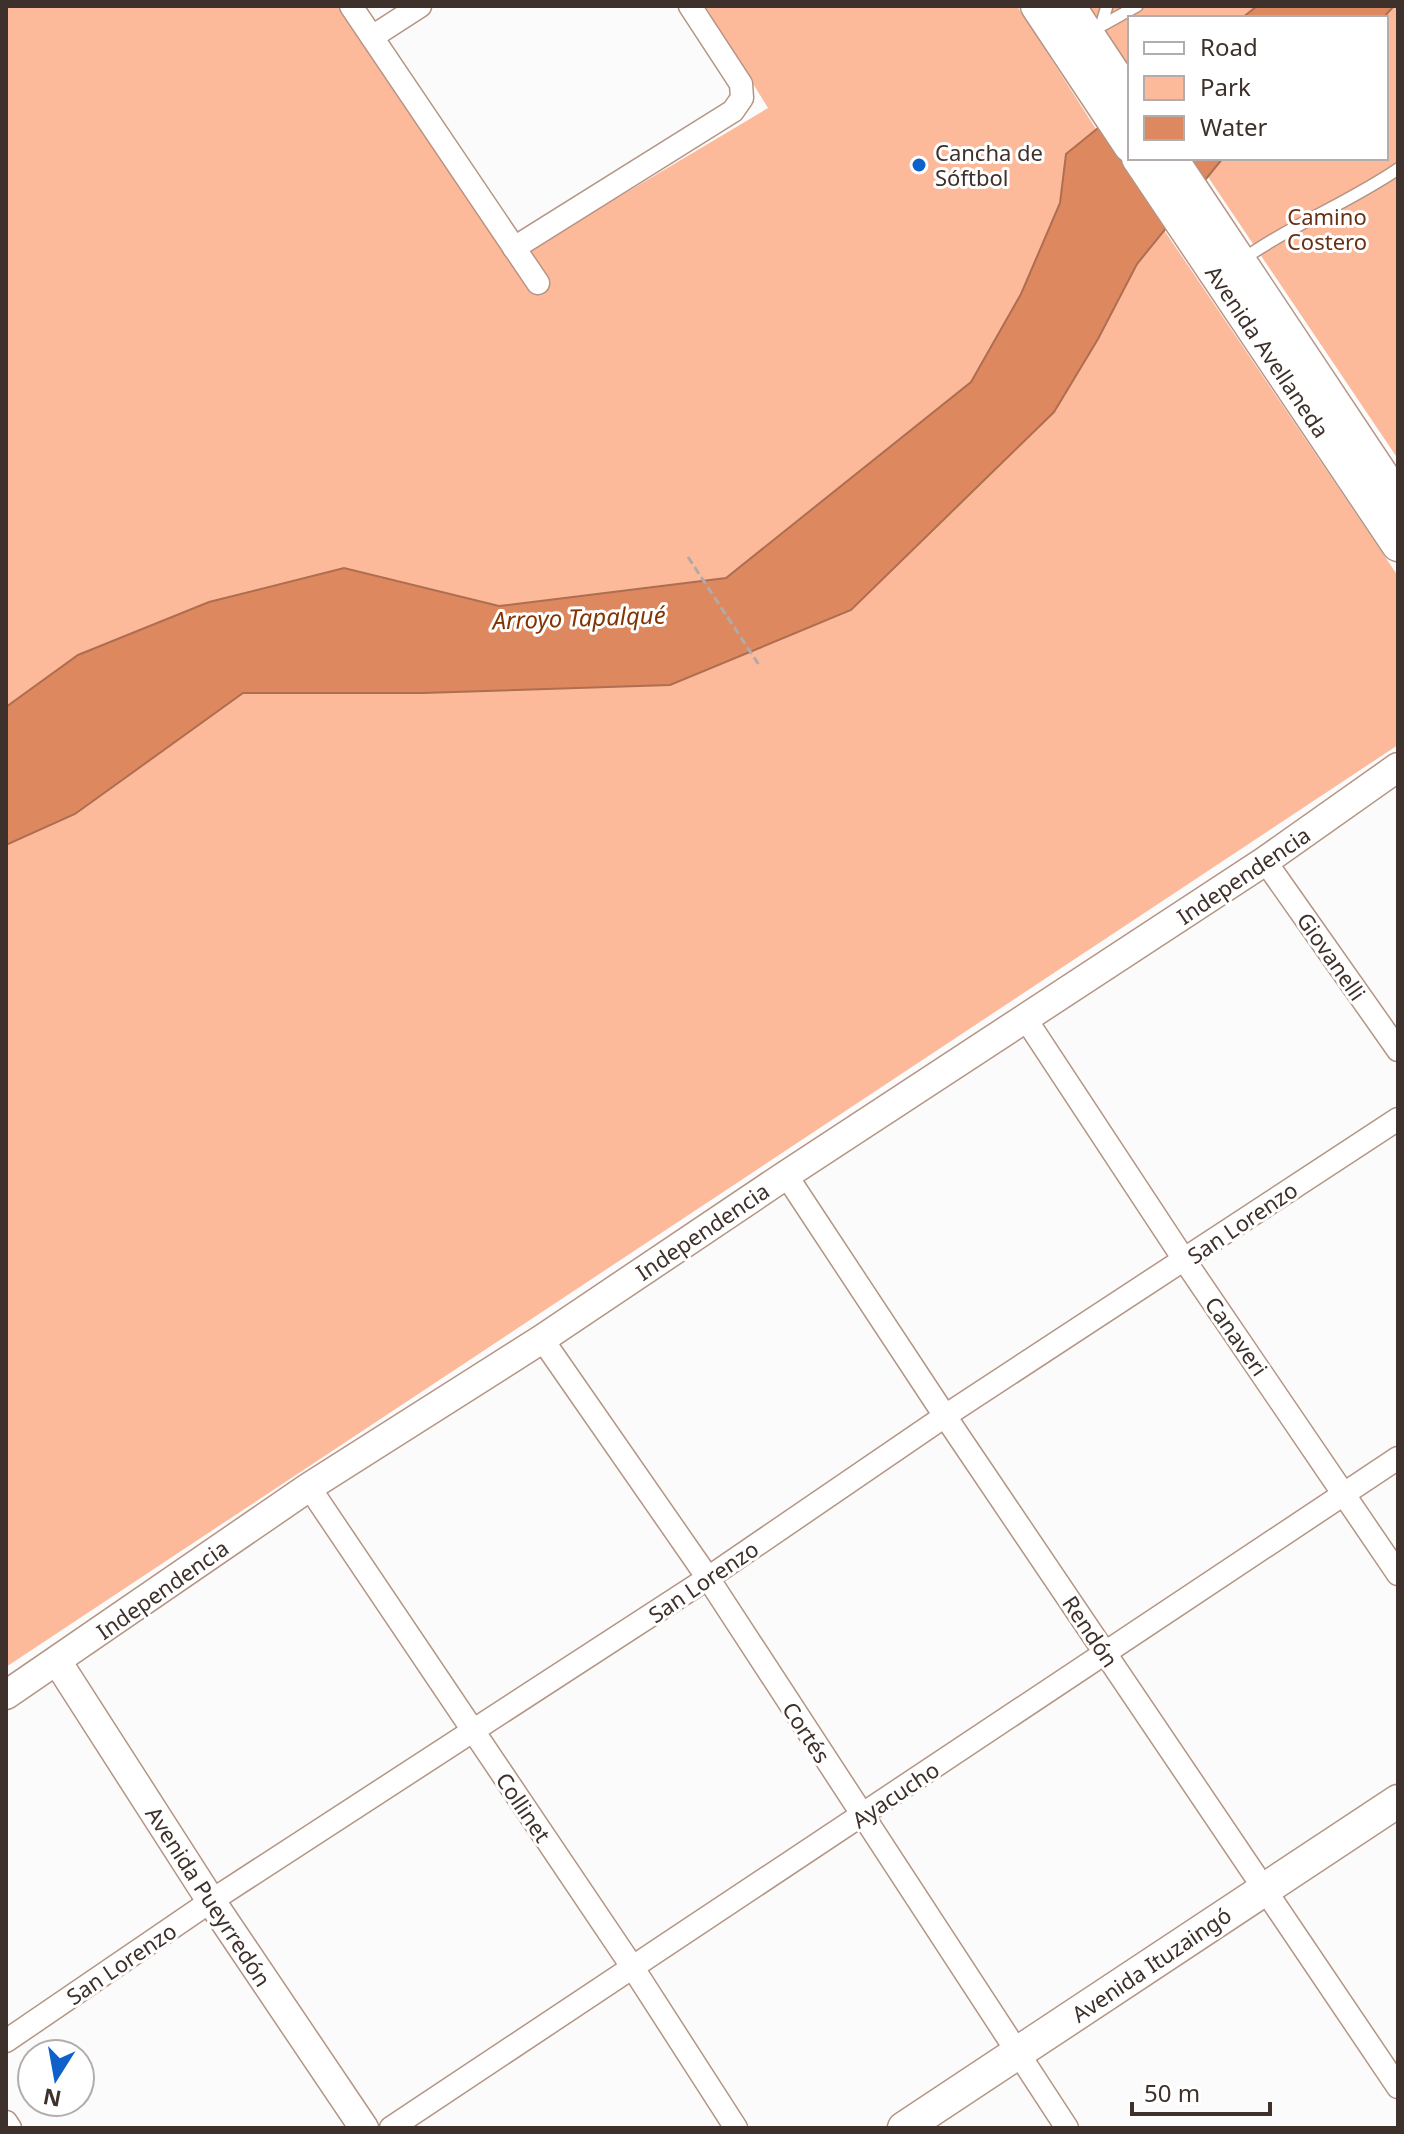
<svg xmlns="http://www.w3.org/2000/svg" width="1404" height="2134" font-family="'Noto Sans',sans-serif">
<rect width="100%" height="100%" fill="#fbfbfb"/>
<g fill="#fdba9b">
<path d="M6 6H337L511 261 768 108 705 6H1017L1096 129 1066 154 1060 203 1021 294 971 382 726 578 499 606 344 568 78 655 6 707Z"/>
<path d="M1084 6H1257L1242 18H1130V74Z"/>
<path d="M1394 6H1398V459L1208 177 1223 158H1386V18H1383Z"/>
<path d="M1164 230 1398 576V745L6 1667V845L75 814 243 693H423L670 685 851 610 1054 412 1098 339 1137 264Z"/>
</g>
<g fill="#de8860" stroke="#ae6e50" stroke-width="2">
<path d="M1257 6H1394L1383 18H1242Z"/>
<path d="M1130 102V158H1223L1137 264 1098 339 1054 412 851 610 670 685 423 693H243L75 814 6 845V707L78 655 209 602 344 568 499 606 726 578 971 382 1021 294 1060 203 1066 154Z"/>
</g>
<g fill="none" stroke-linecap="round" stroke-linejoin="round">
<defs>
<g id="service">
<path d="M1107 6 1101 26 1137 6"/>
<path d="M1242 260C1291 225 1348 203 1398 169"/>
</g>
<g id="minor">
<path d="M351 6 538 283"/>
<path d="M372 37 420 6"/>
<path d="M514 248 733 111 742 98 741 84 690 6"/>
<path d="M1265 861 1398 1050"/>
<path d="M1025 1018 1185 1261 1398 1574"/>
<path d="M786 1175 945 1416 1398 2087"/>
<path d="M542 1339 708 1578 1067 2128"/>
<path d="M309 1487 633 1968 736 2128"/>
<path d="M6 2041 211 1901 708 1578 945 1416 1398 1119"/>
<path d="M6 2122 10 2128"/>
<path d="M391 2128 1398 1458"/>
</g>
<g id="tertiary">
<path d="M57 1661 211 1901 364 2128"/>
<path d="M6 1695 309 1487 542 1339 786 1175 1265 861 1398 767"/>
</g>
<g id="secondary">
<path d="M1037 6 1130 146"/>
<path d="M1069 6 1130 98"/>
<path d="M1138 158 1398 545"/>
<path d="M1171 158 1398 499"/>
<path d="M904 2128 1398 1801"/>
</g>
</defs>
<use href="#service" stroke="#b69484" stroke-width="14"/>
<use href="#minor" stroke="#b69484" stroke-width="25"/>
<use href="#tertiary" stroke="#b69484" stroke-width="31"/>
<use href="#secondary" stroke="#b69484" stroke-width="35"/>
<path stroke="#b0aaa8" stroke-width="3" stroke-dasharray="8 4" stroke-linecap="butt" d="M688 557 759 665"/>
<use href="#service" stroke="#fff" stroke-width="11"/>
<use href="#minor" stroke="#fff" stroke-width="22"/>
<use href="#tertiary" stroke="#fff" stroke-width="28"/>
<use href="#secondary" stroke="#fff" stroke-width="32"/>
</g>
<circle fill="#0e60ca" stroke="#fff" stroke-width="3" cx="919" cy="165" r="8"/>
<g text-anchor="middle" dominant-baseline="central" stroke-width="6" stroke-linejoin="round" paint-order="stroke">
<g font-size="22" fill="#3e302a" stroke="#fff" text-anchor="start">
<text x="935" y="152">Cancha de<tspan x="935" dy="25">Sóftbol</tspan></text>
</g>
<g font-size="22" fill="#693114" stroke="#fff">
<text x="1327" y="216">Camino<tspan x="1327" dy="25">Costero</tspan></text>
</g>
<g font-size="22" fill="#3e302a" stroke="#fff">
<text transform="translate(1268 351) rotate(56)">Avenida Avellaneda</text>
<text transform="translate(1243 875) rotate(-34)">Independencia</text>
<text transform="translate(1332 956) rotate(55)">Giovanelli</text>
<text transform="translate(1242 1222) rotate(-34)">San Lorenzo</text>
<text transform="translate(702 1231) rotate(-34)">Independencia</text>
<text transform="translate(1237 1336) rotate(55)">Canaveri</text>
<text transform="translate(703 1581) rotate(-34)">San Lorenzo</text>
<text transform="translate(162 1589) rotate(-35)">Independencia</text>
<text transform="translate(1091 1631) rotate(56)">Rendón</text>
<text transform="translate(807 1732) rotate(57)">Cortés</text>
<text transform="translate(895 1794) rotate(-34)">Ayacucho</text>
<text transform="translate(524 1807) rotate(56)">Collinet</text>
<text transform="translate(209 1896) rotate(57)">Avenida Pueyrredón</text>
<text transform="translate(121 1963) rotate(-34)">San Lorenzo</text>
<text transform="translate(1151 1964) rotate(-34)">Avenida Ituzaingó</text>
</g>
<g font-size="24" font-style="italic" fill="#823503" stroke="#fff">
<text transform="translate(579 617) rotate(-2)">Arroyo Tapalqué</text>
</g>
</g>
<rect width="1404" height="2134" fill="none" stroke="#3e302a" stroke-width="16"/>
<rect x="1128" y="16" width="260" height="144" fill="#ffffff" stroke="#b2acaa" stroke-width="2"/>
<rect x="1144" y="42" width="40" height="12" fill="#ffffff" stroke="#b2acaa" stroke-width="2"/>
<text x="1200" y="56" font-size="24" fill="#3e302a">Road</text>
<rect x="1144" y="76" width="40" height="24" fill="#fdba9b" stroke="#b2acaa" stroke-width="2"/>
<text x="1200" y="96" font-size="24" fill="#3e302a">Park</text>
<rect x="1144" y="116" width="40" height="24" fill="#de8860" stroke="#b2acaa" stroke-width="2"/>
<text x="1200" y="136" font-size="24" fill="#3e302a">Water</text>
<g transform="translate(56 2078) rotate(191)"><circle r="38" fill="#ffffff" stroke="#b2acaa" stroke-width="2"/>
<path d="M0-6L14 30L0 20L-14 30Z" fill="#0e60ca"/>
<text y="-12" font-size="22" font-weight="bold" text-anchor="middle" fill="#3e302a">N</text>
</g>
<path d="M1132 2102v12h138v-12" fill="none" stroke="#3e302a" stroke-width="4"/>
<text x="1144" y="2102" font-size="24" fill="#3e302a" stroke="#ffffff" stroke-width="6" paint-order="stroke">50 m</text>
</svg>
